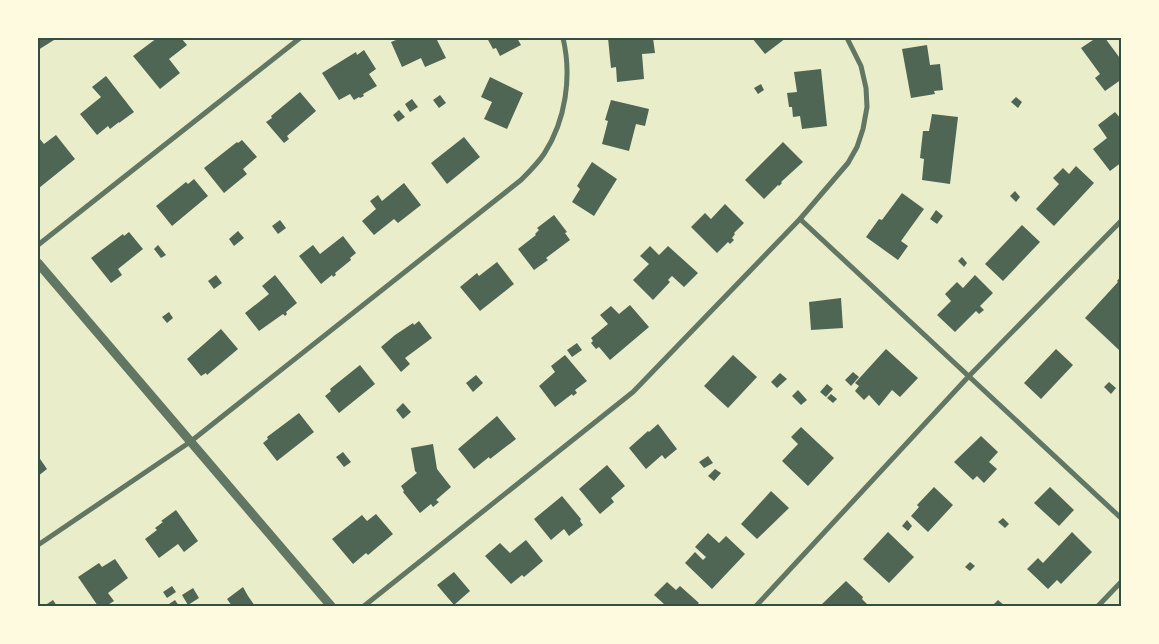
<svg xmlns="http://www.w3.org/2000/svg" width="1159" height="644" font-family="'DejaVu Sans',sans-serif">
<rect width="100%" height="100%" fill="#e9edc9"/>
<g fill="#4f6655">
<path d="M38 38H52L54 40 38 50Z"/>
<path d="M157 38H181L187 45 169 59 180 73 160 89 133 56Z"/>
<path d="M401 38H436L446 58 425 67 421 58 402 67 391 42Z"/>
<path d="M487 38H517L521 45 500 56 496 48 493 49Z"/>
<path d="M608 38H653L655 53 642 54 644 79 617 82 616 67 611 68Z"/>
<path d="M752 38H786L765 54Z"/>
<path d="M1096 38H1105L1122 61V79L1105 91 1095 78 1100 74 1081 48Z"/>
<path d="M927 45 930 65 940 64 943 90 934 91 935 94 911 98 902 49Z"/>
<path d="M364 50 376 69 369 74 377 86 363 94 364 96 360 98 359 97 354 100 350 94 339 100 322 73 356 52 357 55Z"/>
<path d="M821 69 827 126 802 129 800 116 793 117 792 107H789L787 93 797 92 794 72Z"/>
<path d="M106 76 134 112 119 123V122L110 129 108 126 97 135 80 114 101 97 92 87Z"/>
<path d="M490 77 523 93 507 129 484 119 492 102 481 97Z"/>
<path d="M761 84 764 90 758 94 754 88Z"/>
<path d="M300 92 316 111 287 136 289 139 284 143 266 122 272 118 271 116Z"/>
<path d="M440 95 446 103 439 108 433 100Z"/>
<path d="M1016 97 1022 102 1018 108 1011 102Z"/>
<path d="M412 99 418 107 410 112 405 104Z"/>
<path d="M611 100 649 109 645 126 636 124 629 151 602 144 608 121 605 120Z"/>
<path d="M399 110 405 117 398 122 393 115Z"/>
<path d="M1115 112 1122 120V162L1110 171 1093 149 1107 138 1098 125Z"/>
<path d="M932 114 958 117 950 184 922 180 924 159 920 158 923 131H929Z"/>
<path d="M56 135 75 159 39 188 38 139 39 138 44 144Z"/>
<path d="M464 137 480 157 447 184 431 163Z"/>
<path d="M242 140 257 157 243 169 247 174 224 193 204 168 237 142 238 143Z"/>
<path d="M783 142 803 162 781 182 782 183 779 186 778 185 764 199 745 180Z"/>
<path d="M592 162 617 179 594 216 572 202 580 189 577 186Z"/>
<path d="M1076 166 1094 183 1054 226 1036 209 1059 184 1053 178 1063 168 1069 174Z"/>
<path d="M194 179 208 196 172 226 156 206 186 182 188 184Z"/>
<path d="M404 183 421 205 398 223 394 219 374 235 362 221 376 209 370 201 378 195 382 201Z"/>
<path d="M1015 191 1020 197 1016 202 1010 196Z"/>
<path d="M902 193 924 209 901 241 908 246 898 260 866 237 879 219 882 220Z"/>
<path d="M725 204 744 223 734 233 735 234 732 238 734 240 730 244 728 242 717 253 691 227 705 213 711 219Z"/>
<path d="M936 210 943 216 937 224 930 219Z"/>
<path d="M554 215 567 232 565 233 570 240 546 258 548 260 534 270 518 249 536 235 535 234 539 230 537 228Z"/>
<path d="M280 220 286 228 278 234 272 226Z"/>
<path d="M1022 225 1040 242 1003 281 985 264Z"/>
<path d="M238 231 244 238 234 246 229 239Z"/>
<path d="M129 232 143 249 118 269 122 275 111 283 91 258 123 234 124 236Z"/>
<path d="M343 236 356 253 350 258 351 260 335 273 336 275 333 277 332 275 321 284 299 256 313 245 320 254Z"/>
<path d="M158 245 166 255 161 258 154 249Z"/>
<path d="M650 246 659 255 668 246 698 273 684 287 672 276 668 280 670 282 653 300 633 280 649 264 640 256Z"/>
<path d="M962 257 967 263 964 267 958 261Z"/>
<path d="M497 262 514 284 480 311 460 287 477 273 479 276Z"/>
<path d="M216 275 222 283 214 289 208 281Z"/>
<path d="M275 275 297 303 286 312 287 314 285 316 283 314 259 331 245 313 269 294 262 286Z"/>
<path d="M975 275 993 293 980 306 984 310 979 314 976 311 955 332 937 315 951 301 945 294 957 282 963 288Z"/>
<path d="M1122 275V348L1119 350 1085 318 1118 282 1117 281Z"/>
<path d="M841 298 843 328 811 330 809 302Z"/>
<path d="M630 305 649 327 610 360 599 347 596 349 591 343 593 341 591 338 608 324 600 315 611 306 619 314Z"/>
<path d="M169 312 173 318 167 323 162 317Z"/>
<path d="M419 321 432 338 405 358 410 364 401 372 381 347 395 335 413 323 414 325Z"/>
<path d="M221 329 238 349 207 375 206 373 201 376 187 359Z"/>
<path d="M577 343 582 350 572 357 567 350Z"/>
<path d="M886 349 918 378 900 397 892 390 879 406 869 395 864 400 855 391 859 386 855 383Z"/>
<path d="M1056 349 1073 365 1041 399 1024 383Z"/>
<path d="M565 355 587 381 575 390 577 393 573 396 572 394 555 407 539 386 555 372 551 366Z"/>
<path d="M733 355 757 377 728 408 704 386Z"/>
<path d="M360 365 375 384 339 413 325 396 331 391 330 389Z"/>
<path d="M853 372 859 377 851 386 845 380Z"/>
<path d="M780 373 787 379 777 388 771 382Z"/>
<path d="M476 375 483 383 473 392 466 383Z"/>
<path d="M1109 382 1116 388 1111 394 1104 387Z"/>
<path d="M827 384 833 389 826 397 820 392Z"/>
<path d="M798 390 807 400 801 405 792 396Z"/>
<path d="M831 394 837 399 833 403 827 398Z"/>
<path d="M403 403 411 412 403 419 396 410Z"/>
<path d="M299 413 314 432 277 461 263 443 268 439 267 437Z"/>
<path d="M497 416 516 439 490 459 489 457 474 469 458 449Z"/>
<path d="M658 424 677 449 665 459 662 455 646 469 629 448 648 431 649 432Z"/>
<path d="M801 427 834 458 808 486 782 461 798 444 791 437Z"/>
<path d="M981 436 998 452 989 462 997 469 984 483 977 476 973 480 954 462Z"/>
<path d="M433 444 437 469 451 487 436 500 439 502 433 507 431 504 420 513 403 492 404 491 401 486 417 473 415 471 411 448Z"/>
<path d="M343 452 351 462 344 467 336 457Z"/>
<path d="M38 456 47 469 38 476Z"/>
<path d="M708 456 713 463 704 468 699 462Z"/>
<path d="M607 465 625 486 611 498 614 502 600 514 579 489Z"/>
<path d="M715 469 721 473 714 481 708 476Z"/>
<path d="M934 487 953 505 928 532 911 516 919 507 917 505Z"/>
<path d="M1050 487 1074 510 1059 526 1034 503Z"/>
<path d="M771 491 789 508 757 539 741 524Z"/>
<path d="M562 496 581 519 580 521 583 525 569 536 564 529 551 540 534 519Z"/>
<path d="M176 510 198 541 184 552 178 544 159 558 145 539 157 530 155 528 163 522 161 521Z"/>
<path d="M376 514 393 534 368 555 366 553 353 564 332 539 362 515 367 521Z"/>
<path d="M1003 518 1009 524 1005 528 998 522Z"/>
<path d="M907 520 912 526 908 531 902 526Z"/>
<path d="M888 532 914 557 889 583 863 559Z"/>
<path d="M1072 532 1092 552 1061 584 1057 580 1048 589 1027 569 1038 558 1043 563Z"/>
<path d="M708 533 719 543 726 536 745 554 712 589 685 563 695 552 703 560 706 557 695 547Z"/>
<path d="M526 540 543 561 524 577 522 575 511 584 485 556 500 543 510 553Z"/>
<path d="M115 559 128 578 108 593 114 601 106 606H98L78 577 99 563 102 567Z"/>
<path d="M970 562 975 566 970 571 965 567Z"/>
<path d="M454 572 470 591 454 605 437 585Z"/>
<path d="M846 581 863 597 862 599 868 605 867 606H820Z"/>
<path d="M667 582 676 590 680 586 699 603 695 606H661L664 604 654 595Z"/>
<path d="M172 586 176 592 167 598 163 592Z"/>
<path d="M243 587 248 596 255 606H232L227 599Z"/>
<path d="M193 588 199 598 188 605 182 595Z"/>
<path d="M53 600 57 606H44Z"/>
<path d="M175 600 179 606H166Z"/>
<path d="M998 600 1005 606H992Z"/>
</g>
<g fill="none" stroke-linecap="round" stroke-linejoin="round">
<g stroke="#617663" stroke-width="5">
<path d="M800 219 1122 519"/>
<path d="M38 245 300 38"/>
<path d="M38 545 190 442 521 180C529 172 538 163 544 154 566 120 572 76 563 38"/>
<path d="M364 606 633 392 800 219 848 163 857 147 863 129 867 107 866 88 861 66 847 38"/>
<path d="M756 606 969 376 1122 220"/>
<path d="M1098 606 1122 581"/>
</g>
<path stroke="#617663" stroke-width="9" d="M38 263 331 606"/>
</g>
<rect width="1159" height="644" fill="none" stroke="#fefae0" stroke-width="78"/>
<rect x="39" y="39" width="1081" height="566" fill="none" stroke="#344e41" stroke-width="2"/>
</svg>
